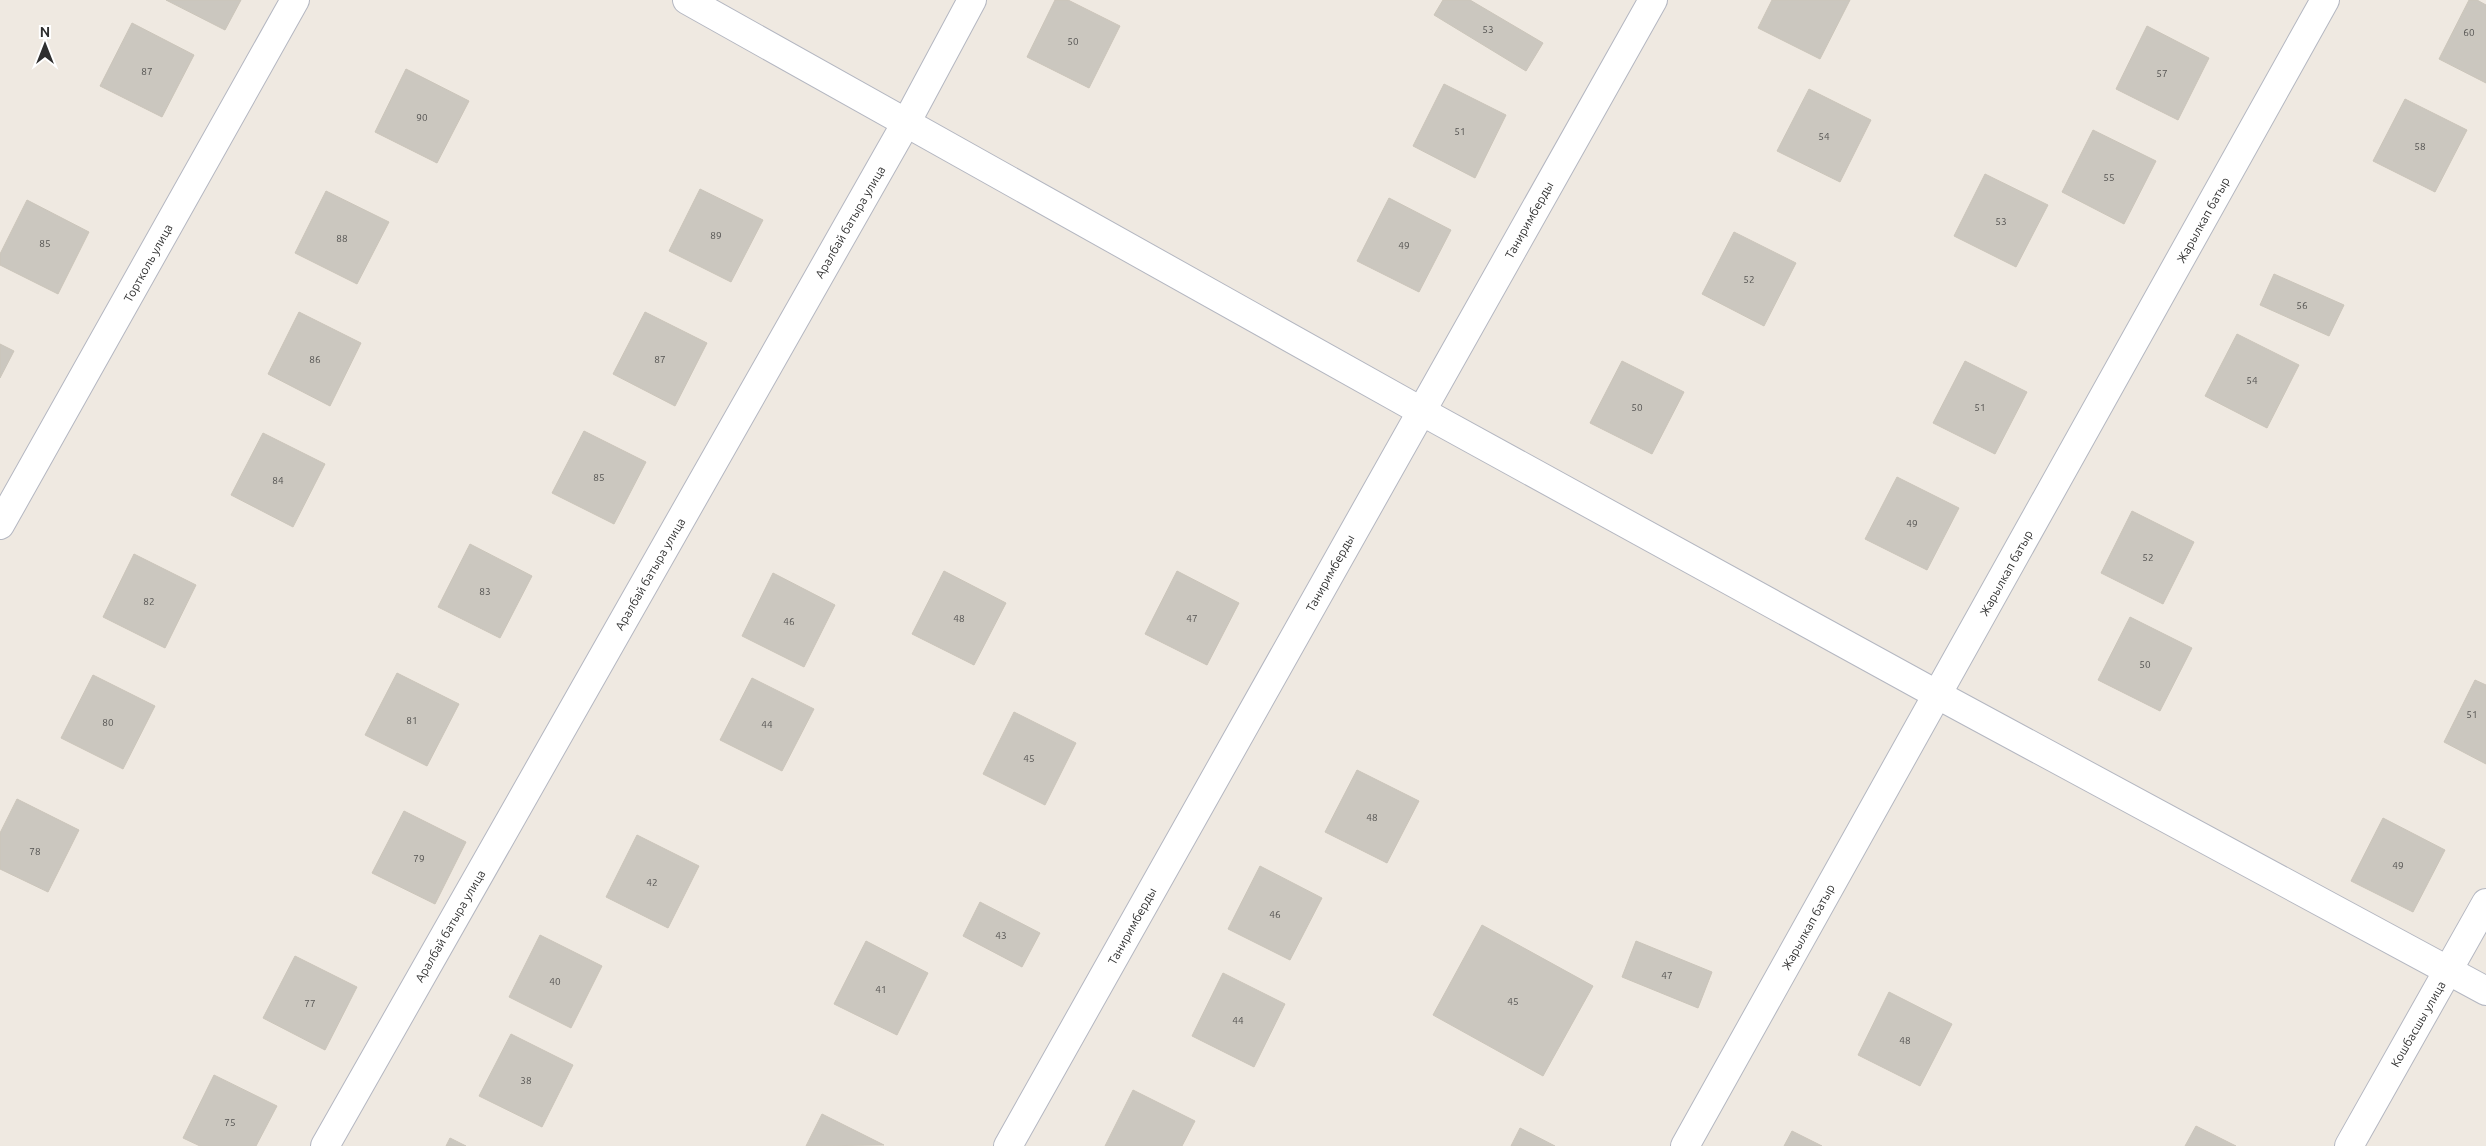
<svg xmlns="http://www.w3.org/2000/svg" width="2486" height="1146" font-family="Ubuntu,sans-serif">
<rect width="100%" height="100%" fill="#efe9e1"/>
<g fill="#cbc7bf" stroke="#cbc5ba">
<path d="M166 0H241L225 30Z"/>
<path d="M1055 0H1068L1120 26 1089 88 1027 57Z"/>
<path d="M1443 0H1470L1543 43 1526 71 1434 15Z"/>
<path d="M1772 0H1850L1820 59 1758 28Z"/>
<path d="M2469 0H2477L2486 5V83L2439 59Z"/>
<path d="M132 23 194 55 162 117 100 86Z"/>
<path d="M2147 26 2209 58 2178 120 2116 89Z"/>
<path d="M406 69 469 101 437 163 375 132Z"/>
<path d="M1444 84 1506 115 1475 178 1413 146Z"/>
<path d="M1809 89 1871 120 1840 182 1777 151Z"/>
<path d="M2405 99 2467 130 2435 192 2373 161Z"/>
<path d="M2093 130 2156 161 2124 224 2062 192Z"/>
<path d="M1985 174 2048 205 2016 267 1954 236Z"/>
<path d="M700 189 763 220 731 282 669 251Z"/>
<path d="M326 191 389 222 357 284 295 253Z"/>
<path d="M1389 198 1451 230 1419 292 1357 261Z"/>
<path d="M27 200 89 232 58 294 0 265V254Z"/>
<path d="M1734 232 1796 263 1764 326 1702 294Z"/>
<path d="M2274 274 2344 305 2329 336 2260 305Z"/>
<path d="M299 312 361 343 330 406 268 374Z"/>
<path d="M645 312 707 343 675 406 613 374Z"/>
<path d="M2237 334 2299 365 2267 428 2205 396Z"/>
<path d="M0 344 14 351 0 378Z"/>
<path d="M1622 361 1684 392 1652 454 1590 423Z"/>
<path d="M1965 361 2027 392 1995 454 1933 423Z"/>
<path d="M584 431 646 462 614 524 552 493Z"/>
<path d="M263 433 325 464 293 527 231 495Z"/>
<path d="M1897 477 1959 508 1927 570 1865 539Z"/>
<path d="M2132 511 2194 542 2163 604 2101 573Z"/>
<path d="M470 544 532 576 500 638 438 607Z"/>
<path d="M134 554 196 585 165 648 103 617Z"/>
<path d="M944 571 1006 603 974 665 912 634Z"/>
<path d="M1177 571 1239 603 1207 665 1145 634Z"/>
<path d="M773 573 835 605 804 667 742 636Z"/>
<path d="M2130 617 2192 648 2160 711 2098 680Z"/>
<path d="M397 673 459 704 427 766 365 735Z"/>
<path d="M93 675 155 706 123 769 61 738Z"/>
<path d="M752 678 814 709 782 771 720 740Z"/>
<path d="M2475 680 2486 685V764L2444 742Z"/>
<path d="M1014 712 1076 743 1045 805 983 774Z"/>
<path d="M1357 770 1419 801 1387 863 1325 832Z"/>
<path d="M17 799 79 830 48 892 0 869V833Z"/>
<path d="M404 811 466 842 435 904 372 873Z"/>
<path d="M2383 818 2445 850 2413 912 2351 881Z"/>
<path d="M637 835 699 866 668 928 606 897Z"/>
<path d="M1260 866 1322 898 1290 960 1228 929Z"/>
<path d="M980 902 1040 933 1022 967 963 936Z"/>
<path d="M1482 925 1593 986 1543 1076 1433 1015Z"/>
<path d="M540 935 602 966 571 1028 509 997Z"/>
<path d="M866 941 928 973 897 1035 834 1004Z"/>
<path d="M1636 941 1712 972 1698 1008 1622 977Z"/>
<path d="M295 956 357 987 325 1050 263 1018Z"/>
<path d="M1223 973 1285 1004 1254 1067 1192 1036Z"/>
<path d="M1889 992 1952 1024 1920 1086 1858 1055Z"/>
<path d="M511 1034 573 1065 542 1127 479 1096Z"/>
<path d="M214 1075 277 1106 256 1146H200L183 1138Z"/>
<path d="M1133 1090 1195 1121 1182 1146H1105Z"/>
<path d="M822 1114 884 1145 806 1146Z"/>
<path d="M2196 1126 2236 1146H2185Z"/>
<path d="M1520 1128 1555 1146H1511Z"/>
<path d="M1792 1131 1822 1146H1784Z"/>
<path d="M450 1138 466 1146H446Z"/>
</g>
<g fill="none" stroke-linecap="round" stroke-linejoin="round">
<defs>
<g id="minor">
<path d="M687 0 1421 411 1938 695 2486 991"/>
<path d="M0 525 295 0"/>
<path d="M325 1146 906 123 972 0"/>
<path d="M1008 1146 1653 0"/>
<path d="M1685 1146 2325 0"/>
<path d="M2349 1146 2486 903"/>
</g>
</defs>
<use href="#minor" stroke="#b4b7c1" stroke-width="30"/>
<use href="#minor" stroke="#fff" stroke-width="28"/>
</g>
<g text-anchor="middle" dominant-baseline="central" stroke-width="4" stroke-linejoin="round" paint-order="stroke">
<g font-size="10" fill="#555452">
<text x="1488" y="29">53</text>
<text x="2469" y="32">60</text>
<text x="1073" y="41">50</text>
<text x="147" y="71">87</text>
<text x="2162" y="73">57</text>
<text x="422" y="117">90</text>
<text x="1460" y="131">51</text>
<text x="1824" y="136">54</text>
<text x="2420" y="146">58</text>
<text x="2109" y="177">55</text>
<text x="2001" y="221">53</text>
<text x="716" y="235">89</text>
<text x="342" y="238">88</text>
<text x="45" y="243">85</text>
<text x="1404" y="245">49</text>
<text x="1749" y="279">52</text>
<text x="2302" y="305">56</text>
<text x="315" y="359">86</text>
<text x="660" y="359">87</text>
<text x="2252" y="380">54</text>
<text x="1637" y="407">50</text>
<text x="1980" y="407">51</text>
<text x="599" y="477">85</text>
<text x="278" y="480">84</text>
<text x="1912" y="523">49</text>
<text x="2148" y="557">52</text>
<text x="485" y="591">83</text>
<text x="149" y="601">82</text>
<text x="959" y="618">48</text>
<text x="1192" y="618">47</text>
<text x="789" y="621">46</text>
<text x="2145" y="664">50</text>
<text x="2472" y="714">51</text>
<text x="412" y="720">81</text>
<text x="108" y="722">80</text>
<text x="767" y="724">44</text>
<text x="1029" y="758">45</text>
<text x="1372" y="817">48</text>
<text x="35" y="851">78</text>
<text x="419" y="858">79</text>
<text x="2398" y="865">49</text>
<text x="652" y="882">42</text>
<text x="1275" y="914">46</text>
<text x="1001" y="935">43</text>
<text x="1667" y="975">47</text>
<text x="555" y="981">40</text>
<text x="881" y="989">41</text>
<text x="1513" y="1001">45</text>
<text x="310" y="1003">77</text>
<text x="1238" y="1020">44</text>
<text x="1905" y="1040">48</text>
<text x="526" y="1080">38</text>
<text x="230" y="1122">75</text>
</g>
<g font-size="12" fill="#2e2e2e" stroke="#fff">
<text transform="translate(1529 220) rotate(-61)">Таниримберды</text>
<text transform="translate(2203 220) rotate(-61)">Жарылкап батыр</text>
<text transform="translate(850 222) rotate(-60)">Аралбай батыра улица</text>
<text transform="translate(148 263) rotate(-61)">Тортколь улица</text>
<text transform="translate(1330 573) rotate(-61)">Таниримберды</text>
<text transform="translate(2006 573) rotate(-61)">Жарылкап батыр</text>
<text transform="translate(650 574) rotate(-60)">Аралбай батыра улица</text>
<text transform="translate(450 926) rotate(-60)">Аралбай батыра улица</text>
<text transform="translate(1132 926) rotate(-61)">Таниримберды</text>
<text transform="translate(1808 927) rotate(-61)">Жарылкап батыр</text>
<text transform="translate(2418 1024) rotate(-60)">Кошбасшы улица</text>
</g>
</g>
<g transform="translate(45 45)" stroke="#ffffff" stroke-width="4" paint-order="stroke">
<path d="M0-4L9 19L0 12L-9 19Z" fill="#2e2e2e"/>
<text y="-8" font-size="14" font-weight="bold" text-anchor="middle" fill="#2e2e2e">N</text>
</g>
</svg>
